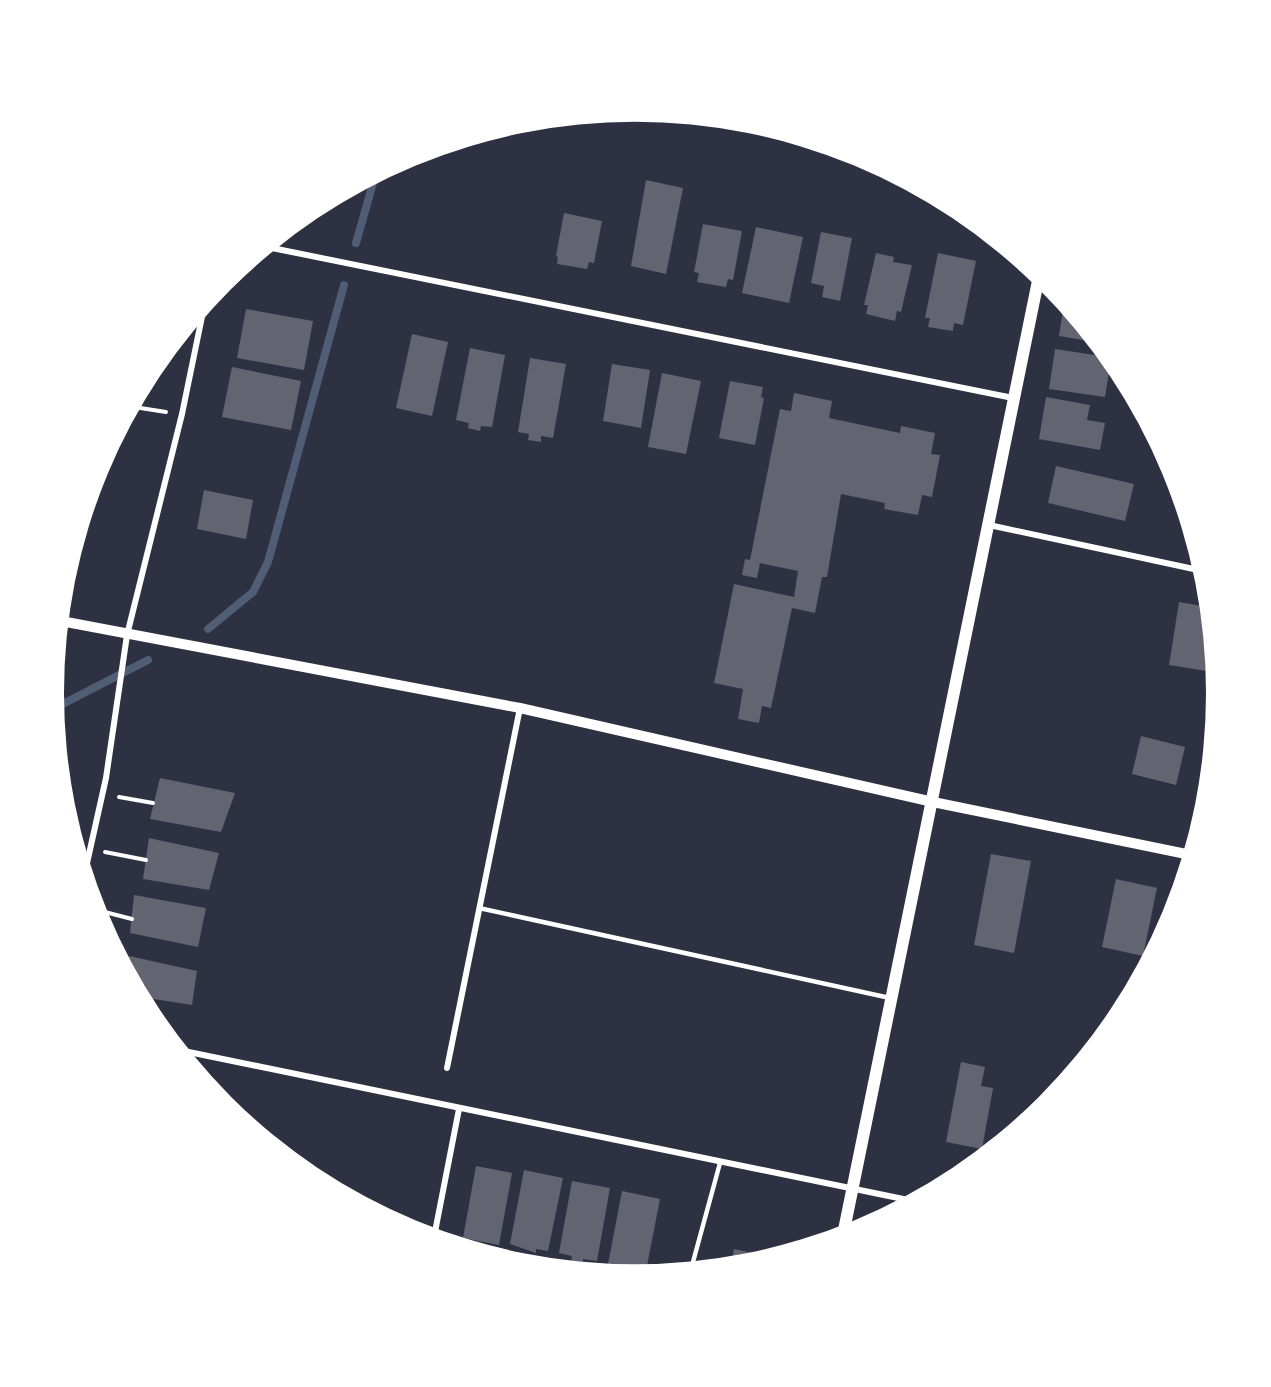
<svg xmlns="http://www.w3.org/2000/svg" width="1271" height="1387" font-family="Jost,sans-serif">
<rect width="100%" height="100%" fill="#2d3142"/>
<g fill="none" stroke-linecap="round" stroke-linejoin="round">
<g stroke="#4f5d75" stroke-width="8">
<path d="M356 243 375 176"/>
<path d="M208 629 253 592 268 562 344 285"/>
<path d="M55 708 148 660"/>
</g>
</g>
<g fill="#626471">
<path d="M646 180 683 188 666 274 631 266Z"/>
<path d="M564 213 602 221 594 263 589 262 587 269 557 264 558 257 556 256Z"/>
<path d="M703 224 742 231 733 280 728 279 726 287 697 282 699 273 694 272Z"/>
<path d="M756 227 803 237 789 303 742 293Z"/>
<path d="M821 232 852 238 840 301 822 297 824 286 811 283Z"/>
<path d="M876 253 894 257 893 262 912 265 901 312 897 311 895 321 866 314 868 305H864Z"/>
<path d="M938 253 976 261 963 325 954 323 953 331 928 327 930 318H925Z"/>
<path d="M1064 303 1095 342 1059 336Z"/>
<path d="M246 309 313 321 304 370 237 358Z"/>
<path d="M412 334 448 342 432 416 396 408Z"/>
<path d="M470 348 505 355 492 427 481 426 480 431 468 428 469 423 456 420Z"/>
<path d="M1055 349 1108 357 1111 360 1105 397 1049 389Z"/>
<path d="M530 358 566 364 553 438 541 436V442L528 440 529 434 518 432Z"/>
<path d="M612 364 650 370 641 428 603 421Z"/>
<path d="M232 367 301 381 291 430 222 417Z"/>
<path d="M662 373 701 381 686 454 648 447Z"/>
<path d="M730 381 763 387 761 397 764 398 755 445 719 438Z"/>
<path d="M794 393 832 401 829 418 900 433 901 426 935 433 931 454 940 455 932 497 922 495 918 515 884 509 885 503 841 494 827 577H822L815 613 792 608 771 708 762 706 759 723 738 719 743 689 714 683 734 584 794 597 798 571 760 563 757 578 742 575 745 559 750 560 780 409 791 411Z"/>
<path d="M1046 397 1090 405 1087 420 1105 423 1100 450 1039 439Z"/>
<path d="M1056 466 1134 484 1125 521 1048 503Z"/>
<path d="M204 490 253 500 246 539 197 529Z"/>
<path d="M1179 602 1208 607 1213 672 1169 665Z"/>
<path d="M1141 736 1185 747 1176 785 1132 774Z"/>
<path d="M160 778 235 793 221 832 150 819Z"/>
<path d="M149 838 219 853 209 890 143 879Z"/>
<path d="M991 854 1031 861 1014 953 974 945Z"/>
<path d="M1116 879 1157 888 1143 956 1102 947Z"/>
<path d="M1171 891 1180 892 1165 930Z"/>
<path d="M134 895 206 908 198 947 130 933Z"/>
<path d="M129 956 197 971 192 1005 141 997 126 968Z"/>
<path d="M961 1062 985 1067 981 1086 993 1088 982 1149 946 1142Z"/>
<path d="M476 1166 512 1173 499 1245 463 1238Z"/>
<path d="M524 1170 563 1178 548 1251 536 1249V1253L510 1244Z"/>
<path d="M572 1181 610 1188 597 1261 583 1259V1264L571 1261 572 1256 559 1253Z"/>
<path d="M622 1191 660 1199 646 1271 633 1268 632 1272 620 1270 621 1267 608 1264Z"/>
<path d="M734 1249 766 1256 765 1259 731 1266Z"/>
</g>
<g fill="none" stroke-linecap="round" stroke-linejoin="round">
<g stroke="#fff" stroke-width="4">
<path d="M134 407 166 412"/>
<path d="M119 797 153 803"/>
<path d="M105 852 146 860"/>
<path d="M97 910 132 919"/>
</g>
<g stroke="#fff" stroke-width="4.5">
<path d="M479 908 890 998"/>
<path d="M687 1270 693 1262 720 1163"/>
</g>
<g stroke="#fff" stroke-width="6">
<path d="M267 247 1013 398"/>
<path d="M989 525 1203 571"/>
<path d="M85 872 106 778 127 635 182 414 204 307"/>
<path d="M179 1050 913 1201"/>
<path d="M447 1068 520 708"/>
<path d="M434 1237 459 1109"/>
</g>
<path stroke="#fff" stroke-width="10" d="M61 621 520 708 933 802 1191 855"/>
<path stroke="#fff" stroke-width="12" d="M843 1235 1039 276"/>
</g>
<path d="M0 0H1271V1387H0ZM64 693a571 571 0 1 1 1142 0a571 571 0 1 1-1142 0Z" fill="#fff" fill-rule="evenodd"/>
</svg>
